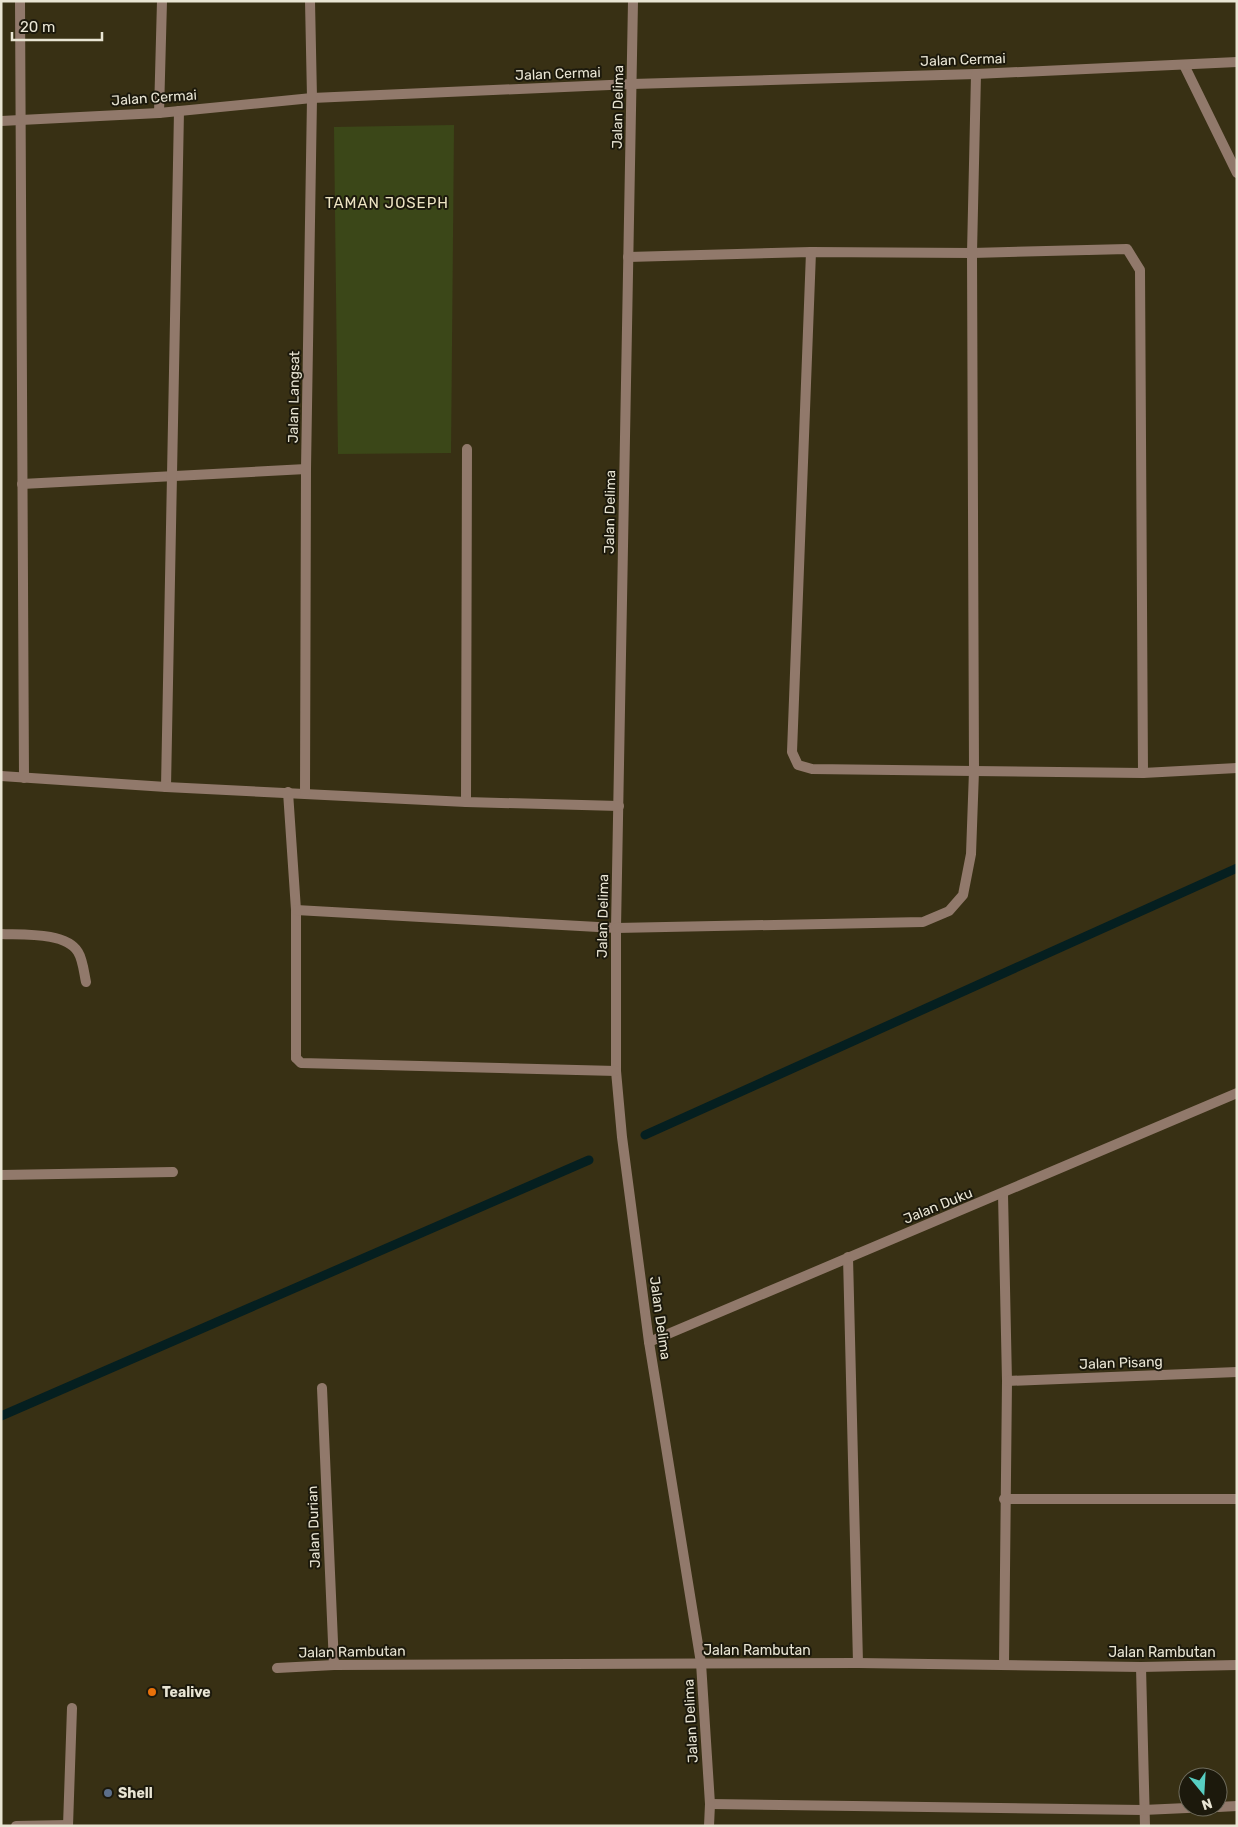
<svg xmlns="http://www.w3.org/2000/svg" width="1238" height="1827" font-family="Rubik,sans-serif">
<rect width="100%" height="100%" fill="#383014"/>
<path fill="#3b4718" d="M454 125 451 453 338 454 334 127Z"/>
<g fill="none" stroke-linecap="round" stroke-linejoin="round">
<g stroke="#051f20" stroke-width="9">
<path d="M645 1135 1237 868"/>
<path d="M1 1416 589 1160"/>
</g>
<g stroke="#91796b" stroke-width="10">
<path d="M159 113 162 1"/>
<path d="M811 252 792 752 798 765 812 769 974 771"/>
<path d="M628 257 811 252 972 253 1127 249 1140 270 1143 773"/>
<path d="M22 484 306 469"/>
<path d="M166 787 179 111"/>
<path d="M288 792 296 910V1058"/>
<path d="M466 802 467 449"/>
<path d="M296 910 616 928"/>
<path d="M1 934C23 935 66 932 78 952 83 960 84 973 86 982"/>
<path d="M1 1175 173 1172"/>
<path d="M848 1257 858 1663"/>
<path d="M1004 1499H1237"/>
<path d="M1141 1667 1145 1826"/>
<path d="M710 1804 1143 1810 1209 1807"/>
<path d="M1218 1807 1237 1806"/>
<path d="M16 1826 68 1825"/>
<path d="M68 1826 72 1708"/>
</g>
<g stroke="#91796b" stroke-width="10">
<path d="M20 1 24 778"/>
<path d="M633 1 616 928V1071L622 1137 649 1342 701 1663 710 1804 709 1826"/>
<path d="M1184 65 1237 173"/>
<path d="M1 121 159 113 312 98 632 84 976 74 1237 62"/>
<path d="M974 771 1143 773 1237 768"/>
<path d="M1 776 166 787 466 802 619 806"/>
<path d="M305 793 306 469 312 98 310 1"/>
<path d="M616 928 923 922 949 911 963 895 971 854 974 771 972 253 976 74"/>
<path d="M296 1058 301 1063 616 1071"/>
<path d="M1003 1194 1007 1381 1004 1665"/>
<path d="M649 1342C845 1259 1041 1177 1237 1093"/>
<path d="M1007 1381 1237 1372"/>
<path d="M322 1388 334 1665"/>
<path d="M277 1668 334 1665 858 1663 1141 1667 1237 1665"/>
</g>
</g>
<circle fill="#e8710a" stroke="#1c190c" stroke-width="2" cx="152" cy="1692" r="5"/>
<circle fill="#5c6f8a" stroke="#1c190c" stroke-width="2" cx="108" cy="1793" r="5"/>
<g text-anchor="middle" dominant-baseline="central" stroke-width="4" stroke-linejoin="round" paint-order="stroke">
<g font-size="14" fill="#e9e5d4" stroke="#1c190c">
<text transform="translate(963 60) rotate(-2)">Jalan Cermai</text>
<text transform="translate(558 74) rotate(-2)">Jalan Cermai</text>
<text transform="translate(154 98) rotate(-4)">Jalan Cermai</text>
<text transform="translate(618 107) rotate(-89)">Jalan Delima</text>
<text transform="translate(294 397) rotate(-89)">Jalan Langsat</text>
<text transform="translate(610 512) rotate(-89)">Jalan Delima</text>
<text transform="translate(603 916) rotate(-89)">Jalan Delima</text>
<text transform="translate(938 1206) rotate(-22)">Jalan Duku</text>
<text transform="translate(660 1318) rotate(82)">Jalan Delima</text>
<text transform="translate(1121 1363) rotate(-2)">Jalan Pisang</text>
<text transform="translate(314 1527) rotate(-92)">Jalan Durian</text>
<text x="757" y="1650">Jalan Rambutan</text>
<text transform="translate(352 1652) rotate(-1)">Jalan Rambutan</text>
<text x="1162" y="1652">Jalan Rambutan</text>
<text transform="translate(691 1721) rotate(-93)">Jalan Delima</text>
</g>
<g font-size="14" font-weight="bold" fill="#e9e5d4" stroke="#1c190c" text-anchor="start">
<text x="162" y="1692">Tealive</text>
<text x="118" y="1793">Shell</text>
</g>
<g font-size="15" letter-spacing="1" fill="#ede4c3" stroke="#1c190c">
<text x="387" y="203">TAMAN JOSEPH</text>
</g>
</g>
<rect width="1238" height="1827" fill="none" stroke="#e9e5d4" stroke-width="5"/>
<g transform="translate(1203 1792) rotate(162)"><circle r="24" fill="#1c190c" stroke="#6e6b5c"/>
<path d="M0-4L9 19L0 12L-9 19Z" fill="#57cec2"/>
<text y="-8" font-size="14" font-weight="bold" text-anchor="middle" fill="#e9e5d4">N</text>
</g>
<path d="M12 32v8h90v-8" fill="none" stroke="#e9e5d4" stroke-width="2.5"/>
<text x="20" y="32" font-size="15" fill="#e9e5d4" stroke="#1c190c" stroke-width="4" paint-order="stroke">20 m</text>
</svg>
